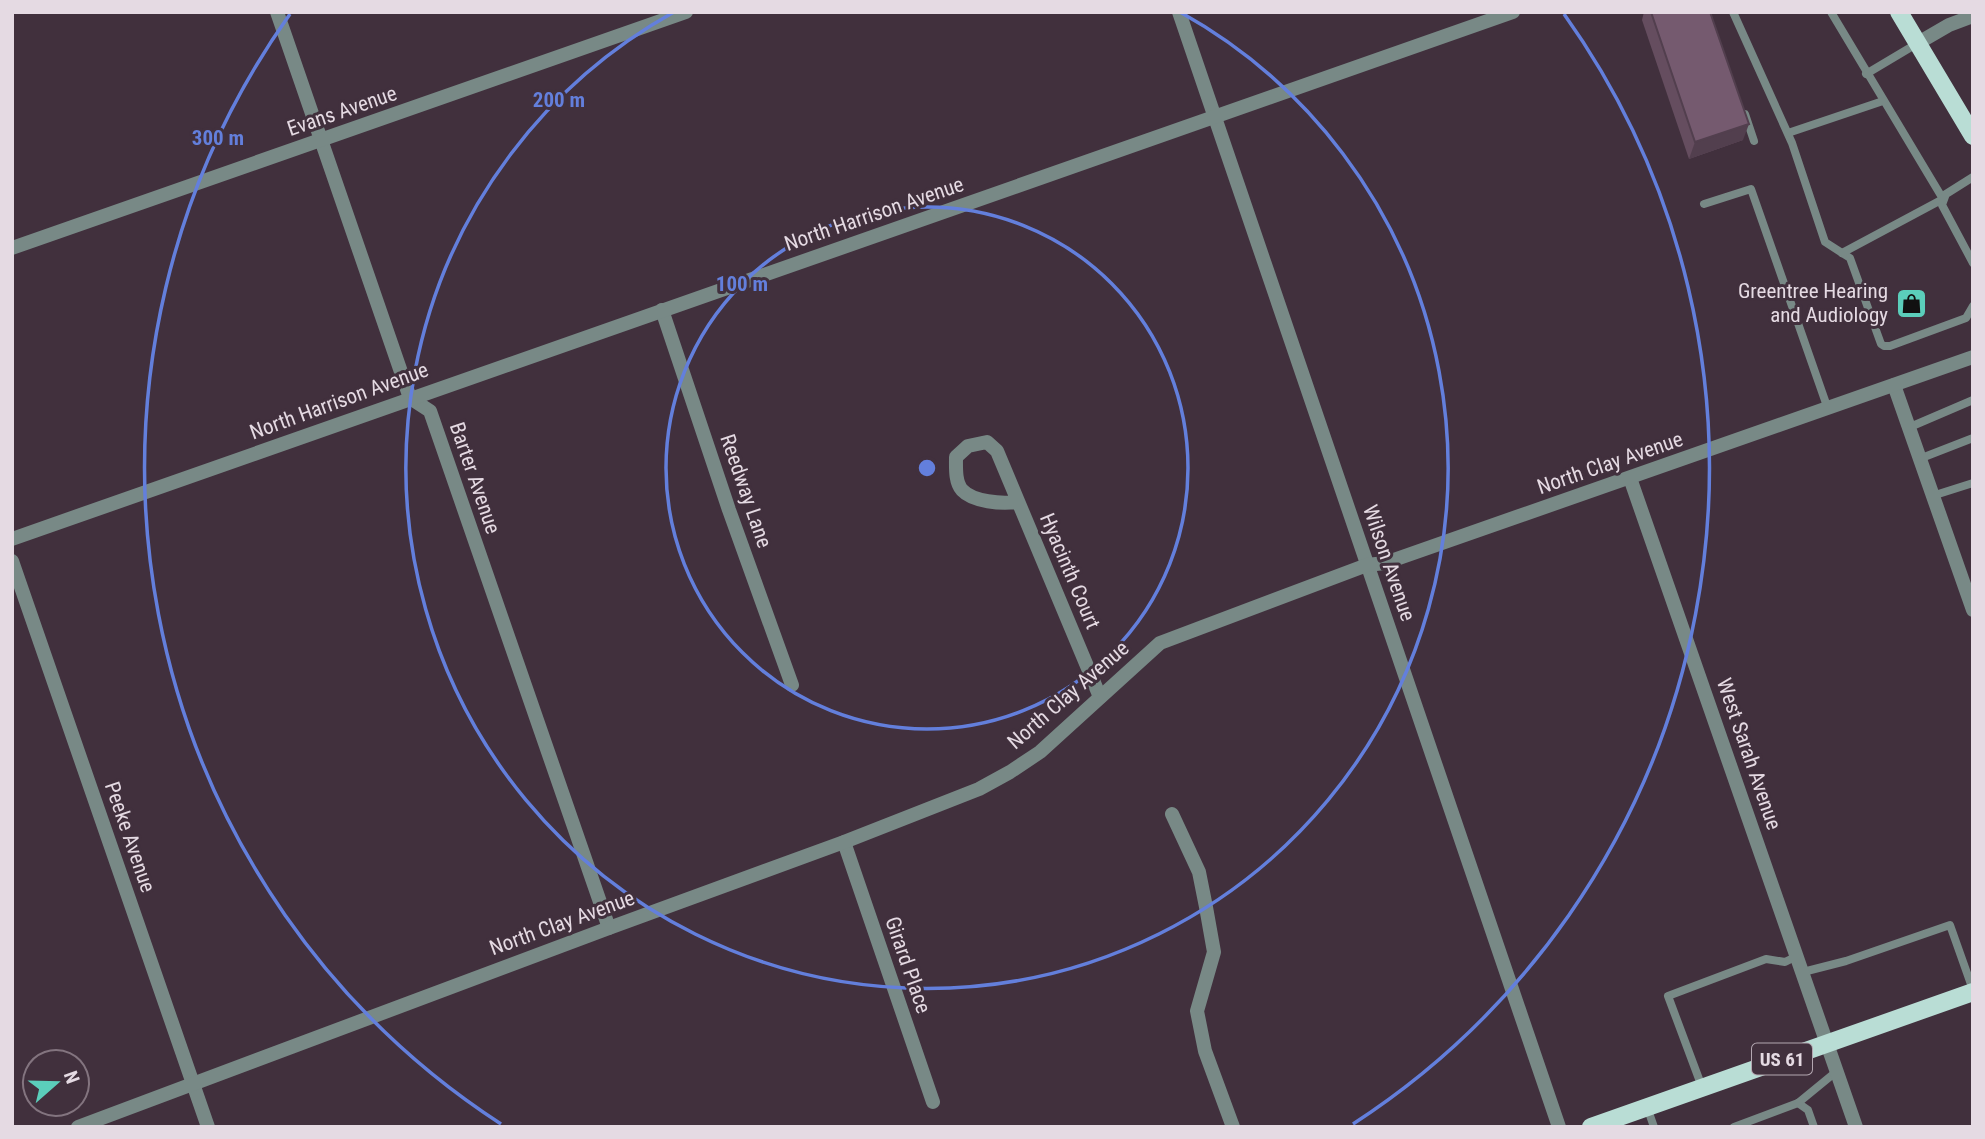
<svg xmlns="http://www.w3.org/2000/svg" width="1985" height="1139" font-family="'Roboto Condensed',sans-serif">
<rect width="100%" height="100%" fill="#41303d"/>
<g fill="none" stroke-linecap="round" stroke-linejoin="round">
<g stroke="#788986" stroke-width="8">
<path d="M1733 12 1792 143 1825 242 1850 258 1881 344 1884 346H1890L1966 318 1973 306"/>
<path d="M1831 12 1943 199 1842 253"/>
<path d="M1866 74 1918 43"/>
<path d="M1745 114 1754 141"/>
<path d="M1788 133 1883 101"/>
<path d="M1973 177 1946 194 1942 205 1973 263"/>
<path d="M1704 204 1751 189 1828 409"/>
<path d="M1910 427 1973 400"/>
<path d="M1919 459 1973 438"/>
<path d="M1932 496 1973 483"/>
<path d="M1803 972 1846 961 1950 925 1973 990"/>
<path d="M1702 1087 1668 996 1766 959 1785 962 1797 956"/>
<path d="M1798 1103 1808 1110 1814 1127"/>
<path d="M1647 1107 1654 1127"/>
<path d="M1734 1127 1798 1103 1837 1071"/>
</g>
<g stroke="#788986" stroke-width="14">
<path d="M277 12 410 398 430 411 609 928"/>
<path d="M1179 12 1559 1127"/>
<path d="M1918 43 1949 25 1973 16"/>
<path d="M12 248 686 12"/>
<path d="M662 310 729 510 792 685"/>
<path d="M1894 385 1973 610"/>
<path d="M1630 478 1856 1127"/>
<path d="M1016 502C1002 504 973 502 962 490 955 482 956 468 956 457L968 446 987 442 997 451 1100 697"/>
<path d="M12 539 1513 12"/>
<path d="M12 561 208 1127"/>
<path d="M1172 814 1199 872 1206 907 1214 952 1197 1011 1205 1051 1233 1127"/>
<path d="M844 842 933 1102"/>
<path d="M78 1127 609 928 844 842 979 789 1010 772 1040 752 1160 643 1367 565 1385 563 1973 357"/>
</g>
<g stroke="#b9ddd5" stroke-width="18">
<path d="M1899 12 1973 136"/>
<path d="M1591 1127 1973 992"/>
</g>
</g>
<path fill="#654d5f" d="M1644 12H1710L1743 140 1689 159 1642 20Z"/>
<path fill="#523f4e" d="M1749 124 1743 140 1689 159 1695 142Z"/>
<path fill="#755a6f" stroke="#523f4e" stroke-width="2" d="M1651 12H1710L1749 124 1695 142Z"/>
<g fill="none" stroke="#637fdc" stroke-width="3.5">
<circle cx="927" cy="468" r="261"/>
<path d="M1180 12A521 521 0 1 1 674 12"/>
<path d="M501 1124A782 782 0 0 1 290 14M1564 14A782 782 0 0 1 1353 1124"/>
</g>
<defs>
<symbol id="shop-square" viewBox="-11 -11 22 22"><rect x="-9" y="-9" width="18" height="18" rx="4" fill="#5bcebb" stroke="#41303d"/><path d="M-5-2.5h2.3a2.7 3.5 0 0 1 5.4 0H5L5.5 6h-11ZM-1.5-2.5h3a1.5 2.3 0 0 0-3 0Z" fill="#111"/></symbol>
</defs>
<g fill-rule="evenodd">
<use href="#shop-square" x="1894" y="286" width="35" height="35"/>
</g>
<g text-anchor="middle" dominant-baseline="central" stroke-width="6" stroke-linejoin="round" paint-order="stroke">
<rect fill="#41303d" stroke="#b4a7b1" stroke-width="2" x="1752" y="1043.5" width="60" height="31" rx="5"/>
<g font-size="19" font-weight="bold" fill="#e5dae3">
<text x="1782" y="1059">US 61</text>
</g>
<g font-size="21" fill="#e5dae3" stroke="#41303d">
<text transform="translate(342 111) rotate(-19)">Evans Avenue</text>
<text transform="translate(874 214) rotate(-19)">North Harrison Avenue</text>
<text transform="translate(339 401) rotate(-20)">North Harrison Avenue</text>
<text transform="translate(1610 463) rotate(-19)">North Clay Avenue</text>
<text transform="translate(475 478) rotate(71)">Barter Avenue</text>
<text transform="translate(746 491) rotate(71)">Reedway Lane</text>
<text transform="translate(1389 563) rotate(71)">Wilson Avenue</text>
<text transform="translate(1070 571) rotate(67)">Hyacinth Court</text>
<text transform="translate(1068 695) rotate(-41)">North Clay Avenue</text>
<text transform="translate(1749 754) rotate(71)">West Sarah Avenue</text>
<text transform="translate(130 837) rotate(71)">Peeke Avenue</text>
<text transform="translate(562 923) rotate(-20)">North Clay Avenue</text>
<text transform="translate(908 965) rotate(71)">Girard Place</text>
</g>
<g font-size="21" fill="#e5dae3" stroke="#41303d" text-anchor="end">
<text x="1888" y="291">Greentree Hearing<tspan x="1888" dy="24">and Audiology</tspan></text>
</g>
</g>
<circle cx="927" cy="468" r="10" fill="#637fdc" stroke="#41303d" stroke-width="3.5"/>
<g font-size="21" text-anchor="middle" font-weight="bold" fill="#637fdc" stroke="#41303d" stroke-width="6" stroke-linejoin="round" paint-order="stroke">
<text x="559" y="107">200 m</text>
<text x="218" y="145">300 m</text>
<text x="742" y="291">100 m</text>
</g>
<rect width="1985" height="1139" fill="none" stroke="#e5dae3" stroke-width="28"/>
<g transform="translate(56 1083) rotate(70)"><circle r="33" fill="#41303d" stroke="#83747f" stroke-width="2"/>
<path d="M0-5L12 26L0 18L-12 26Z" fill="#5bcebb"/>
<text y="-10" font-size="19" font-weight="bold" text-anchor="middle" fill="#e5dae3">N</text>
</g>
</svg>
